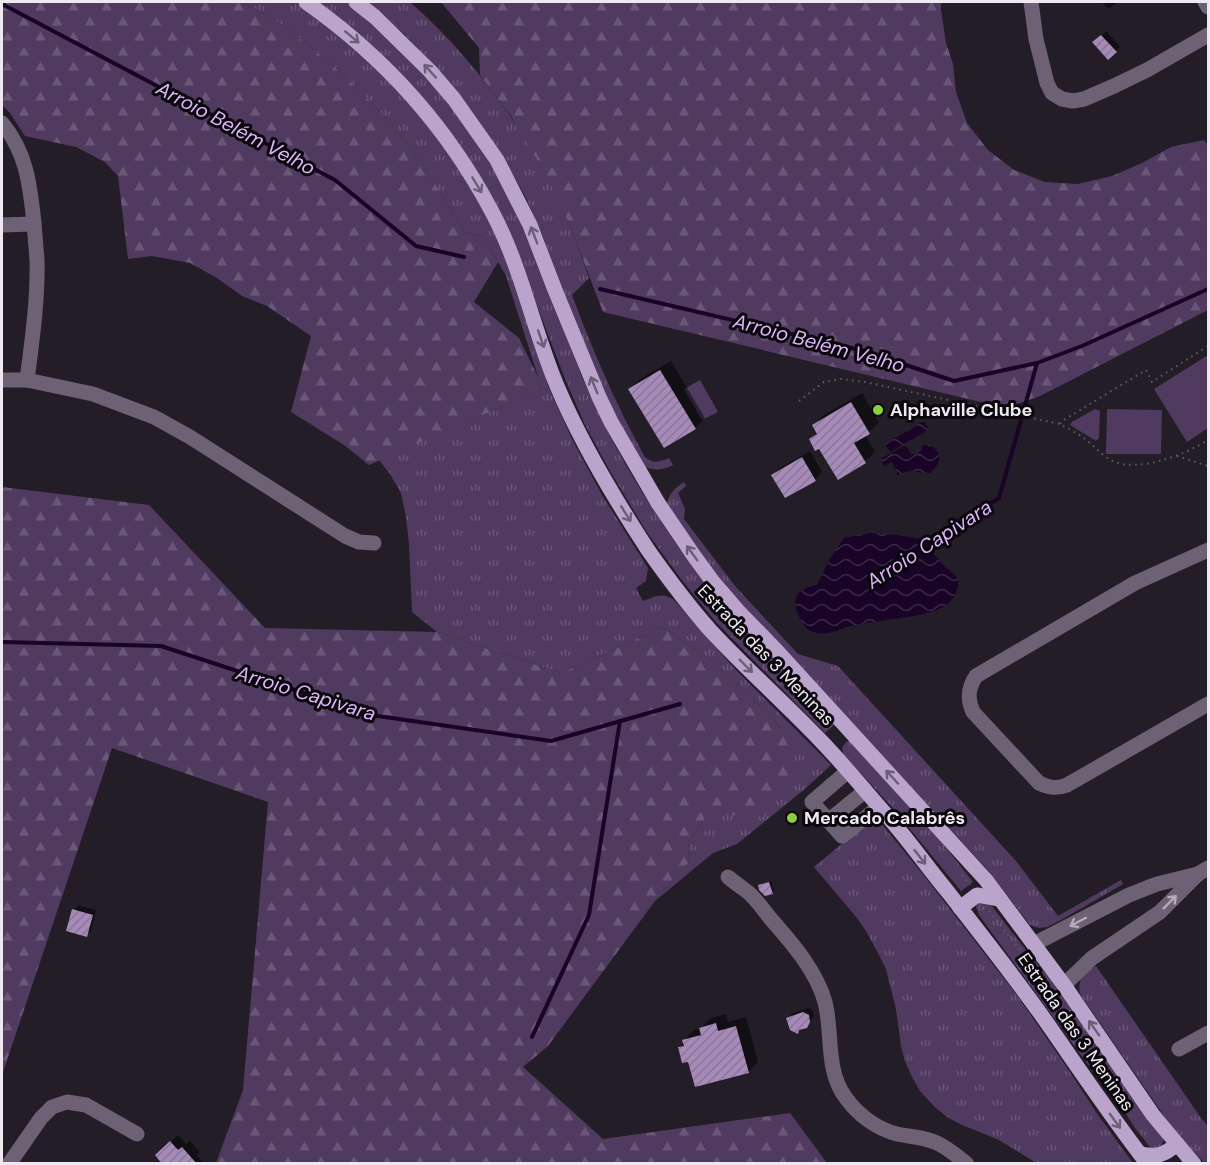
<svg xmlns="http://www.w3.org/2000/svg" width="1210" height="1165" font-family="'DM Sans',sans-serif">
<defs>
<pattern id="grass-tufts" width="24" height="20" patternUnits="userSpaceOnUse" patternTransform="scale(1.5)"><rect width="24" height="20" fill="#513a60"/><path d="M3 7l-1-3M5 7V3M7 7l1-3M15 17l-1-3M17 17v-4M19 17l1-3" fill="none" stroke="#6a5677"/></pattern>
<pattern id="forest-firs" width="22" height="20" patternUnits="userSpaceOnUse" patternTransform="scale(1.5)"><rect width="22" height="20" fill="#513a60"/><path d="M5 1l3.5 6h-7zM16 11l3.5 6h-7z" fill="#6a5677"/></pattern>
<pattern id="water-waves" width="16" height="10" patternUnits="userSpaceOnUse" patternTransform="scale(1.5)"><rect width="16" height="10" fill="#190326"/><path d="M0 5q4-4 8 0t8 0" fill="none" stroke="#3b2846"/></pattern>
<pattern id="building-hatch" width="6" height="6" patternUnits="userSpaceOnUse" patternTransform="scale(1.5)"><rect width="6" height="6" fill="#a68bb9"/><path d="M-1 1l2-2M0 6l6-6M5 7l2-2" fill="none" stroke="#8a7697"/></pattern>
</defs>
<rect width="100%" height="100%" fill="#231d27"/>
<g fill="url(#grass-tufts)">
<path d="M241 2H296L344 37 413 105 460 169 497 236 540 356 548 386 572 439 602 495 648 568 646 581 636 588 643 601C655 597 660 592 673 599L735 669 831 765 806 788 737 844 713 853 655 901 689 862 688 843 708 814 780 728 773 718 712 661 663 627 561 673 437 632 412 612 409 545 406 517 401 493 390 474 379 460 542 389 506 276 484 237 464 232C427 165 389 114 331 64 313 48 294 32 273 19 263 13 252 7 241 2Z"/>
<path d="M317 2H347L399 47 448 101 491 163 522 220 582 377C603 426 629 473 658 517 667 530 676 545 687 558 733 616 785 670 835 724L825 733 715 621 681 579 646 531 610 471 586 427 565 379 516 250 478 174 459 143 438 116 375 48 335 15Z"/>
<path d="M366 2H410C470 55 519 121 556 193 569 221 579 250 589 278L572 295C593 351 616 405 645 457 653 464 660 462 669 458L673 465C664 470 655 471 645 467L619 426 564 300 544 239 525 196 512 173 498 151 435 66 404 34Z"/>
<path d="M684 482 686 486 678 493 685 509 684 519 735 586 798 654 838 666 1016 861 1058 916 1121 880 1123 884 1061 920 1047 927 1039 928 1030 925 988 870 758 623 706 564 667 504C669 493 675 488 684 482Z"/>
<path d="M849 741 852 742 939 839 973 882 961 891 891 806 843 754 842 748 846 742Z"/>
<path d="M875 816 922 873 1016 994 1066 1066 1098 1115 1133 1163H1037L997 1139 962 1125 947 1117 936 1108 920 1091 912 1077 905 1061 901 1046 896 1009 886 969 878 953 866 931 857 918 814 867Z"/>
<path d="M978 901 987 902 991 905 1032 958 1066 995 1164 1139 1161 1147 1153 1148 1150 1147 1135 1128 1120 1104 1094 1073 979 915 976 907Z"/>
<path d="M1096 966 1201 1118 1208 1126V1163H1204L1191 1149 1164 1116 1080 994C1077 979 1084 973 1096 966Z"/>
</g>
<g fill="url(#forest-firs)">
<path d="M2 2H241C252 7 263 13 273 19 294 32 313 48 331 64 389 114 427 165 464 232L484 237 498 262 474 302 519 338 539 379 542 389 369 465 344 445 291 412 311 336 267 306 242 296 217 278 190 263 152 256 128 259 118 176 105 162 76 147 25 136 10 113 2 105Z"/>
<path d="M441 2H941V10L946 43 953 64 956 92 967 123 988 150 1014 170 1045 182 1078 184 1112 176 1142 163 1171 147 1204 140 1208 145V310L1040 396 1006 408 603 312 570 226 556 194 536 158 510 115 480 75 479 48Z"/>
<path d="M2 487 149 505 265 628 437 632 561 673 663 627 712 661 773 718C782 731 794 754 794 769L764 817 708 814 688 843 689 862 655 901 548 1046 523 1067 603 1139 790 1113 827 1163H216L243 1090 268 802 112 748 2 1075Z"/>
</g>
<g fill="#513a60">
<path d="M1208 355V428L1187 442 1154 389Z"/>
<path d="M700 380 718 412 702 420 684 389Z"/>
<path d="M1095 409 1100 411 1099 438 1096 441 1070 425 1072 422Z"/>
<path d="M1107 409 1162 410 1161 454H1106Z"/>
</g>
<g fill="url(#water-waves)">
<path d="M924 421 929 430 890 452 885 444Z"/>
<path d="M926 444C943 449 943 463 930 473L908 471 898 475 892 462 884 466 880 459 906 445 911 454C919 455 922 451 923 445Z"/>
<path d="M870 533 897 535 921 539 944 566 958 578C961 613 919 615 894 619 878 621 862 624 846 627 836 632 821 637 809 630 804 627 800 619 798 614 790 596 800 588 817 585L829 560 844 538Z"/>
</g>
<g fill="#0007">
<path d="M1102 2H1118L1108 9Z"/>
<path d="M1106 31 1120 47 1108 58 1094 43Z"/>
<path d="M671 361 705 418 695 428 630 389 640 379Z"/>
<path d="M862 393 879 423 865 435 875 452 865 462 819 447 811 439 818 433 814 425 824 415Z"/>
<path d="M810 451 822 472 815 480 773 475 780 468Z"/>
<path d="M771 881 774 891 772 893 762 884Z"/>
<path d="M78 905 96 910 91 931 86 935 74 910Z"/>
<path d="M808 1008 813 1011 814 1016 806 1027 801 1028 797 1032 788 1018 793 1013Z"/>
<path d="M726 1014 728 1022 746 1017 758 1062 748 1072 689 1060 679 1048 685 1042 684 1040 694 1030 700 1029 711 1018Z"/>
<path d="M178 1135 186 1144 190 1141 200 1152 197 1155 205 1164H171L164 1148Z"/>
</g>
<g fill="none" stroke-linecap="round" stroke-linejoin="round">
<g stroke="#190326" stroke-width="4">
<path d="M2 4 335 180 416 246 464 257"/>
<path d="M600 289 864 351 954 381 1037 363"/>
<path d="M922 548 999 498 1037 363 1082 346 1208 289"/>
<path d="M2 642 161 646 371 715 551 741 680 704"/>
<path d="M532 1037 589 915 620 721"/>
</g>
</g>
<g fill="url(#building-hatch)">
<path d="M1101 35 1117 52 1108 60 1092 42Z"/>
<path d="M660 370 696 429 664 448 628 389Z"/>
<path d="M851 402 870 434 854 443 866 463 838 480 819 449 815 451 809 439 817 434 812 425Z"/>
<path d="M802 457 816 481 785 498 771 475Z"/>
<path d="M769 882 773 894 765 896 759 890 758 885Z"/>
<path d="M72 909 93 915 87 937 66 931Z"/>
<path d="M803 1012 809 1015 810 1022 807 1028 799 1030 798 1034 790 1030 786 1018Z"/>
<path d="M716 1023 718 1031 736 1026 749 1073 695 1087 688 1062 682 1063 678 1047 684 1046 682 1040 701 1035 699 1028Z"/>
<path d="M170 1141 178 1150 182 1147 197 1164H162L155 1155Z"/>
</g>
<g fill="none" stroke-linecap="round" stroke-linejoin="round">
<g stroke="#615c65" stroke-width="2" stroke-dasharray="1.5 4.5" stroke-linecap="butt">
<path d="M799 401 824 382 841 379 865 382 1060 424C1068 429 1078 433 1085 439 1095 446 1102 457 1115 462 1141 472 1186 454 1208 440"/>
<path d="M1060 424 1062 421 1146 370 1152 382 1208 346"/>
<path d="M1177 456 1208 466"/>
<path d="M962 875 970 885"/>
<path d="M989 911 1021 951"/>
</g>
<g stroke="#6d6175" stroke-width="15">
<path d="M1031 2 1036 39 1047 83 1052 93 1062 99 1073 101 1084 99 1114 86 1147 70 1208 35"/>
<path d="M1205 2 1208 7"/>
<path d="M2 123C27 153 30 186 34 223 35 235 36 248 37 260 38 300 32 341 27 380"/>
<path d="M2 225 34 224"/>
<path d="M2 380H27L93 394 154 417 190 437 345 536 359 542 374 543"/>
<path d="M1208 550 1135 583 976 676C968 688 967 699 973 712L1039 783C1049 788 1057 789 1067 785L1208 704"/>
<path d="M848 771 812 802 842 836 879 807"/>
<path d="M828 821 865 791"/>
<path d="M728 877C735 883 743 888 750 894 757 901 764 910 770 918 791 942 816 970 825 1002 833 1033 825 1071 846 1098 858 1115 877 1129 897 1134 911 1137 924 1137 937 1143 948 1148 957 1156 967 1164"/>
<path d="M1034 944 1129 895 1157 884 1198 874 1208 868"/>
<path d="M1064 985 1092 958 1160 912 1198 874"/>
<path d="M1179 1049 1208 1033"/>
<path d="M9 1164 41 1118 52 1107 67 1102 86 1105 137 1134"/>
</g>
<g stroke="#bba4cc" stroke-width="15">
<path d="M306 2C384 57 446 125 491 210 521 265 533 329 557 386 581 443 614 498 648 550 667 577 688 605 710 630 746 669 786 704 822 742 846 767 867 793 889 818 910 842 928 868 948 892 979 932 1010 971 1040 1013 1073 1060 1105 1108 1140 1154L1148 1164"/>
<path d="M356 2 375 17 430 71 454 99 497 160 530 225 555 290 599 397 611 422 658 503 694 556 713 582 738 611 777 651 986 880 1064 985 1153 1115 1194 1164"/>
<path d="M960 908 977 895 1000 899"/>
<path d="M1140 1154C1157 1157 1163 1156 1177 1144"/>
</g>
</g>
<defs><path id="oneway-shaft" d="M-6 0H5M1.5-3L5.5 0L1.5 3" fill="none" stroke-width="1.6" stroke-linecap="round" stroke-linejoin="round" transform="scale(1.5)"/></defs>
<g stroke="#6c5e76">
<use href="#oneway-shaft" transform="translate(352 37) rotate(40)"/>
<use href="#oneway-shaft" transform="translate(430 71) rotate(-132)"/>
<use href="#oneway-shaft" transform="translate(477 185) rotate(59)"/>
<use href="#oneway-shaft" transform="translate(534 235) rotate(-111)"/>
<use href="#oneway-shaft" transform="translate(541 339) rotate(71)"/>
<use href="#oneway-shaft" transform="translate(594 385) rotate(-112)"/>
<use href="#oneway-shaft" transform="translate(626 514) rotate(58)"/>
<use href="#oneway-shaft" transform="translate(692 553) rotate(-126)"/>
<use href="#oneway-shaft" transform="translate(746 666) rotate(45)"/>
<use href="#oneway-shaft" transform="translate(892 777) rotate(-133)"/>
<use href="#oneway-shaft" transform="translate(920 857) rotate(52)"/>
<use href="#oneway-shaft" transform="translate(1094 1028) rotate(-125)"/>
<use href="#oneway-shaft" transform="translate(1115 1121) rotate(54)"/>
</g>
<g stroke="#b4acb9">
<use href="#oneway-shaft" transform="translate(1170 902) rotate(-45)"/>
<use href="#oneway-shaft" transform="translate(1078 922) rotate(152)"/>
</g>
<g fill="#8dce44" stroke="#0b080d" stroke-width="2">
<circle cx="878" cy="410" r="6"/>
<circle cx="792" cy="818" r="6"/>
</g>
<g text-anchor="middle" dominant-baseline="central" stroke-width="6" stroke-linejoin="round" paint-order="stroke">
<g font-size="18" font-weight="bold" fill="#eee9f1" stroke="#0b080d" text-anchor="start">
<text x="890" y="410">Alphaville Clube</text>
<text x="804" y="818">Mercado Calabrês</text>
</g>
<g font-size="18" fill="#eee9f1" stroke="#0b080d">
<text transform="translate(766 655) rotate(46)">Estrada das 3 Meninas</text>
<text transform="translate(1076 1032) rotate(55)">Estrada das 3 Meninas</text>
</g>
<g font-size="20" font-style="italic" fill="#ddb4f9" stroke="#0b080d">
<text transform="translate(236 128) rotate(28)">Arroio Belém Velho</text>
<text transform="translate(819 343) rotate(15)">Arroio Belém Velho</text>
<text transform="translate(929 544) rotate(-33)">Arroio Capivara</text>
<text transform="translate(306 693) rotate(17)">Arroio Capivara</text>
</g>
</g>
<rect width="1210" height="1165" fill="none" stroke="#eee9f1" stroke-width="6"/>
</svg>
